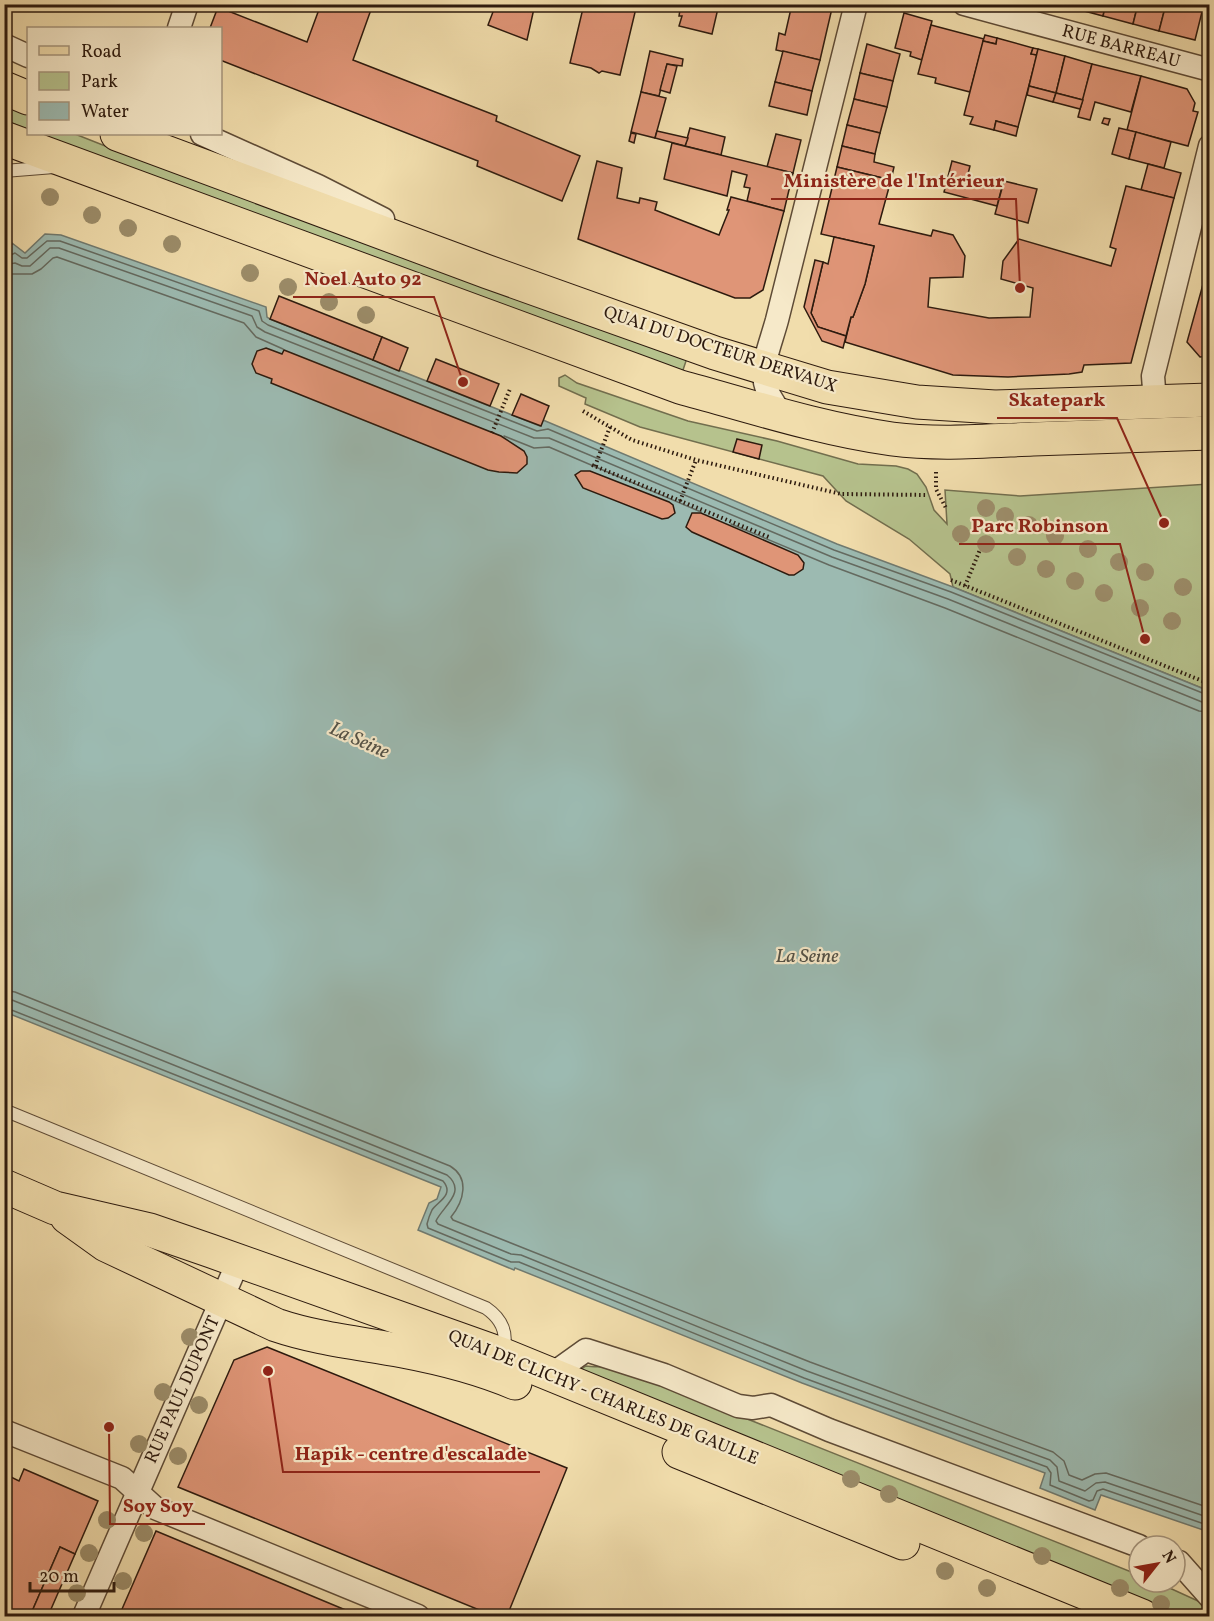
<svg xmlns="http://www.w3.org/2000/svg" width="1214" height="1621" font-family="Vollkorn,serif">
<rect width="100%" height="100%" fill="#f1ddac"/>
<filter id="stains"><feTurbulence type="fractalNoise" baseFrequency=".00333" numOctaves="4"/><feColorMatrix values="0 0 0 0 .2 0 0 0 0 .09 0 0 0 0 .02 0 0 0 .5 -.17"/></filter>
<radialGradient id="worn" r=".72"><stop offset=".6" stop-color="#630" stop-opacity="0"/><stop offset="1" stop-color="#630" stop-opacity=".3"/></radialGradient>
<g fill="#b6c28d" stroke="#726e4e" stroke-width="1.5">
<path d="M4 105 28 115V130L5 120Z"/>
<path d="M39 134H75L128 155 687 358 682 373Z"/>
<path d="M565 375 577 383 688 421 777 441 858 464 896 466 908 469 917 474 926 487 934 510 947 524 945 490 1020 496 1209 484V691L953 587 950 574 909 539 846 501 823 476 640 427 585 404 586 398 559 386V378Z"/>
<path d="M586 1366C596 1368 609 1365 622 1369L1139 1575V1582H1156L1163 1585 1209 1606V1616H1170L698 1426 580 1370Z"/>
</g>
<path fill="#9cbab1" stroke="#707a70" stroke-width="1.5" d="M45 234 61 235 266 307 267 317 270 319 540 426 543 420 837 544 953 587 1209 691V1532L1101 1495 1095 1510 1040 1488 1045 1473 802 1383 515 1268 514 1270 418 1230 429 1203 437 1199 441 1187 5 1012 4 255 12 243 25 253Z"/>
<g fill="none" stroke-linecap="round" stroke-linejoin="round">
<g stroke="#646a60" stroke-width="1.5">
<path d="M4 258 15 253 22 258H27L47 241H60L259 311 262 321 268 325 537 431 548 429 834 550 951 592 1210 696"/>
<path d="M4 265 15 263 22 266H30L50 248H59L252 316 257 327 265 332 534 438H549L832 557 948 599 1202 702 1210 703"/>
<path d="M4 274H32L41 269 53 258 57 257 244 323 256 337 283 349"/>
<path d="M504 436 534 448 549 447 701 512"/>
<path d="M731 524 829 565 945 608 1199 711 1210 712"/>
<path d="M4 990 15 992 450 1166C470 1178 464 1201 451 1217L453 1220 810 1362 1053 1452 1064 1461 1069 1475 1082 1480 1095 1474 1106 1473 1210 1508"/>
<path d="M4 999 12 1000 447 1175C468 1192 442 1207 436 1221L438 1224 511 1254 521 1255 807 1371 1050 1460 1057 1467 1059 1481 1085 1491 1096 1483 1105 1482 1210 1518"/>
<path d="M4 1007 443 1181C455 1195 437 1202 432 1210 430 1214 428 1220 427 1224L428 1228 511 1262H519L804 1378 1047 1467 1051 1473 1050 1485 1089 1501 1093 1500 1097 1491 1103 1489 1210 1526"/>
</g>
</g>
<g fill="#df9577" stroke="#2d1a0e" stroke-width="1.5">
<path d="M321 4H373L353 60 497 116 496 121 580 156 562 201 477 166 478 161 220 60V28H210L218 7 307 42Z"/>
<path d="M496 4H535L527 40 488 25Z"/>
<path d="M584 4H637L620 75 602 71 599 73 591 68 570 63Z"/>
<path d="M681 4H719L712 34 679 26 682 16H679Z"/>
<path d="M792 4H833L820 60 776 50 779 33 785 35Z"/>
<path d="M1074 4H1106L1103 16 1073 8Z"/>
<path d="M1106 4H1138L1133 24 1103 16Z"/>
<path d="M1138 4H1166L1159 31 1133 24Z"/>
<path d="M1166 4H1204L1195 40 1159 31Z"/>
<path d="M904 13 932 21 922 60 910 56 911 52 895 48Z"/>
<path d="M931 25 984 39 970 92 935 83 936 78 918 74Z"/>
<path d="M985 35 997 38 996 44 983 41Z"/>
<path d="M997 38 1033 48 1031 54 1037 55 1018 127 996 121 994 130 970 124 973 117 964 115 983 41 996 44Z"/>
<path d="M867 44 900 54 893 81 860 73Z"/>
<path d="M1033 48 1038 49 1037 55 1031 54Z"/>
<path d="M1038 49 1065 56 1056 93 1029 86Z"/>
<path d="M650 51 683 59 682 66 667 64 659 96 641 92Z"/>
<path d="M783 51 820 60 812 91 775 82Z"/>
<path d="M1065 56 1092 64 1083 100 1056 93Z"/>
<path d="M667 64 677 66 670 93 660 90Z"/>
<path d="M1092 64 1141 76 1131 112 1095 102 1090 120 1078 117Z"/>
<path d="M860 73 893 81 887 107 854 99Z"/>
<path d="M1141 76 1187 89 1195 103 1193 111 1198 112 1188 146 1127 130Z"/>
<path d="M775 82 812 91 807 115 769 106Z"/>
<path d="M1029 86 1056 93 1053 102 1027 95Z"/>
<path d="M641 92 666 98 655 138 631 132Z"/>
<path d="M1056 93 1083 100 1080 109 1053 102Z"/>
<path d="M854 99 887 107 880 133 847 125Z"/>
<path d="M1104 118 1110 119 1108 125 1102 123Z"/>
<path d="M996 121 1018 127 1016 136 994 130Z"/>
<path d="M847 125 880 133 875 154 842 146Z"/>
<path d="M690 128 725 137 721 155 685 146Z"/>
<path d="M1119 128 1136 132 1129 159 1112 154Z"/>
<path d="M657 131 688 138 685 146 655 138Z"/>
<path d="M1136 132 1171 142 1164 168 1129 159Z"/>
<path d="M631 133 636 134 634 143 629 141Z"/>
<path d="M776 134 801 140 793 173 767 167Z"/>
<path d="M672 143 793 173 784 211 747 201 750 188 744 187 747 175 732 171 727 196 664 179Z"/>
<path d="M842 146 875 154 874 162 894 167 891 180 837 167Z"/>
<path d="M597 161 622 168 617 198 639 203 640 198 657 202 655 210 719 235 729 210H727L731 197 784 211 763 290 750 298H735L578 239Z"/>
<path d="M952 161 970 166 967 178 1002 187 997 206 944 192Z"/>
<path d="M1148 164 1181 173 1174 198 1141 190Z"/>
<path d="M837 167 891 180 879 224 931 236 933 230 953 235 965 256 963 277 930 278 928 307 989 318 1030 317 1033 288 1001 279 1003 261 1019 239 1111 266 1116 249 1110 247 1126 186 1174 198 1131 363 1084 365 1082 372 1069 374 1008 377 953 375 845 342 851 317H853L865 284 874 246 821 234Z"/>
<path d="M1004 181 1037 189 1028 223 995 214Z"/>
<path d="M834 237 874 246 865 284 853 317H851L846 336 818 327 811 313 823 262 828 264Z"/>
<path d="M1210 259V356L1200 357 1187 342Z"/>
<path d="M815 260 823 262 811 313 818 327 846 336 843 348 822 341 804 307Z"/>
<path d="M279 296 382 337 373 360 270 319Z"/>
<path d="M382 337 408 348 399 371 373 360Z"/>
<path d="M266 348 282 354 284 350 501 436 524 451 527 457V464L517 473 499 472 488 470 271 383 272 379 256 373 252 364 257 351Z"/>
<path d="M436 359 499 384 490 406 427 381Z"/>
<path d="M521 394 549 406 541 426 512 415Z"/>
<path d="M737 439 762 445 759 459 733 452Z"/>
<path d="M581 471H590L669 502 673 505 675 513 668 518 662 519 583 488 575 475Z"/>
<path d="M692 513H701L798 555 804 563 803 569 794 575H789L692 532 686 527Z"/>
<path d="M267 1347 567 1468 507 1616H494L178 1487 234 1360Z"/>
<path d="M24 1469 98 1501 75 1554 60 1547 30 1616H4V1482L7 1475 19 1481Z"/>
<path d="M156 1531 360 1616H119Z"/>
<path d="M60 1547 75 1554 48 1616H30Z"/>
</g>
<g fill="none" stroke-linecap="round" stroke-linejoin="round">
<defs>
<g id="lane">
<path d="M4 171 54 167"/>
<path d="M4 1110 486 1308C502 1319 509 1334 502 1353"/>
</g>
<g id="street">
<path d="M964 4 1210 70"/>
<path d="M179 28 187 4"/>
<path d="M4 45 28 56"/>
<path d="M202 134 318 186 383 219"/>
<path d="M1164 402 1154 389 1153 376 1210 146"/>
<path d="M783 415C752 380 766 360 777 320L856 4"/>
<path d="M551 1375 586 1350 664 1375 738 1406 753 1408 771 1405 829 1430 1139 1546"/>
<path d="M4 1431 122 1478 155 1508 418 1616"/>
<path d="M1179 1562 1210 1597"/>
<path d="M84 1616 238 1262"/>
</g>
<g id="primary">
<path d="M4 88 28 98"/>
<path d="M117 134 488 272 715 353 827 387 917 402 995 407 1210 400"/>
<path d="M4 138 680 387C750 406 820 429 892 439 938 445 986 441 1033 439 1092 437 1151 435 1210 433"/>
<path d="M4 1186 55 1208 150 1230 211 1251 501 1354 1142 1616"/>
<path d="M67 1217 106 1245 276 1325C317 1339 360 1343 403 1351 440 1358 480 1368 515 1383"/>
<path d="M679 1452 903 1543"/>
</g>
</defs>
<use href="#lane" stroke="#5e4b36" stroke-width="14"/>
<use href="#street" stroke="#5e4b36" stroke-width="25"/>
<use href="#primary" stroke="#2d1a0e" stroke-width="35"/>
<g stroke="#2d1a0e" stroke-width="4" stroke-dasharray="1.5 3" stroke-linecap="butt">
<path d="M583 411 632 440 696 460 841 494 927 495"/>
<path d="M492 433 510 389"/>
<path d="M592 465 769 537"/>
<path d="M595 466 610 427"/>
<path d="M936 472V489L946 508"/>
<path d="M680 501 696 460"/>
<path d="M951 580 1210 684"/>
<path d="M965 586 984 540"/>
</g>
<use href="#lane" stroke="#f6e9c9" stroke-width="12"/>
<use href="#street" stroke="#f6e9c9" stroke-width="22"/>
<use href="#primary" stroke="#f1ddac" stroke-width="33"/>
</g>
<g fill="#9c8d6a">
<circle cx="50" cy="197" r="9"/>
<circle cx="92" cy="215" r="9"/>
<circle cx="128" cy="228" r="9"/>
<circle cx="172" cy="244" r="9"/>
<circle cx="250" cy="273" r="9"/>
<circle cx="288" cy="287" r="9"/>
<circle cx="329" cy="302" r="9"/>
<circle cx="366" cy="315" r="9"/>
<circle cx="986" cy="508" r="9"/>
<circle cx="1005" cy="516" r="9"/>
<circle cx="1029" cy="525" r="9"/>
<circle cx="961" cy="534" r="9"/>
<circle cx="1055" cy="536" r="9"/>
<circle cx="986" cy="544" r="9"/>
<circle cx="1088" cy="549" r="9"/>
<circle cx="1017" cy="557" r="9"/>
<circle cx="1119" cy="562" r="9"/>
<circle cx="1046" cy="569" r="9"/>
<circle cx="1145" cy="572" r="9"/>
<circle cx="1075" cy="581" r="9"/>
<circle cx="1183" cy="587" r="9"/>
<circle cx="1104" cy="593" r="9"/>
<circle cx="1140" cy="608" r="9"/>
<circle cx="1172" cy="621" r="9"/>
<circle cx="190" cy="1337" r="9"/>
<circle cx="163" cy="1392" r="9"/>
<circle cx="199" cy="1405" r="9"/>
<circle cx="139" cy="1444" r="9"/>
<circle cx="178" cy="1456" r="9"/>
<circle cx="851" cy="1479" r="9"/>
<circle cx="889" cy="1494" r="9"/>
<circle cx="107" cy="1520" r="9"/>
<circle cx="144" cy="1533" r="9"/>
<circle cx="89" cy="1553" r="9"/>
<circle cx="1042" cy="1556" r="9"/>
<circle cx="945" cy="1571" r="9"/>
<circle cx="123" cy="1581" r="9"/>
<circle cx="987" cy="1588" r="9"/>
<circle cx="1120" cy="1588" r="9"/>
<circle cx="77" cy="1593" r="9"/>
<circle cx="1161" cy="1604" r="9"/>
</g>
<g text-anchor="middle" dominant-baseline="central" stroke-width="4.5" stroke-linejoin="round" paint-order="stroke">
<g font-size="18" fill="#2d1a0e" stroke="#f6e9c9">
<text transform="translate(1121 47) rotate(15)">RUE BARREAU</text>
<text transform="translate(720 350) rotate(18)">QUAI DU DOCTEUR DERVAUX</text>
<text transform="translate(183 1390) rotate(-66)">RUE PAUL DUPONT</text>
<text transform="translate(603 1398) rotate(22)">QUAI DE CLICHY - CHARLES DE GAULLE</text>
</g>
<g font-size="20" font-style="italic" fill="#545247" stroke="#f6e9c9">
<text transform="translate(359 741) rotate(24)">La Seine</text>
<text x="807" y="957">La Seine</text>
</g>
</g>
<path fill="none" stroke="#8f2418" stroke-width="2" d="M1020 288L1016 199H771M463 382L434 297H293M1164 523L1117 418H997M1145 639L1120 544H959M268 1371L283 1472H540M109 1427L110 1524H205"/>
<g fill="#8f2418" stroke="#f6e9c9" stroke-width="2">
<circle cx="1020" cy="288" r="6"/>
<circle cx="463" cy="382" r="6"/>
<circle cx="1164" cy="523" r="6"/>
<circle cx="1145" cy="639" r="6"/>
<circle cx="268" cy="1371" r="6"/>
<circle cx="109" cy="1427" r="6"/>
</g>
<g font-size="20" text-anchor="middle" font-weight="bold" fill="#8f2418" stroke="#f6e9c9" stroke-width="4.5" stroke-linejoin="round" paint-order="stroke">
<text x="894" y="187">Ministère de l'Intérieur</text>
<text x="363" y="285">Noel Auto 92</text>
<text x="1057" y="406">Skatepark</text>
<text x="1040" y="532">Parc Robinson</text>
<text x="411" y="1460">Hapik - centre d'escalade</text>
<text x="158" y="1512">Soy Soy</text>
</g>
<rect width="1214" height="1621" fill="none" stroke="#f1ddac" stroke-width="24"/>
<rect x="6" y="6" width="1202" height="1609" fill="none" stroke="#2d1a0e" stroke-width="3"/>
<rect x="12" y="12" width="1190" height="1597" fill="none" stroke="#2d1a0e" stroke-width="1.5"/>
<rect x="27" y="27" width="195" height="108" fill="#f6e9c9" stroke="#a6967e" stroke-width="1.5"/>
<rect x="39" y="46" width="30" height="9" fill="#f1ddac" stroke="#a6967e" stroke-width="1.5"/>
<text x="81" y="57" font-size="18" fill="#2d1a0e">Road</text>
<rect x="39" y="72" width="30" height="18" fill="#b6c28d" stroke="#a6967e" stroke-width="1.5"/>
<text x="81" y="87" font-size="18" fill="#2d1a0e">Park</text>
<rect x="39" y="102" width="30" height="18" fill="#9cbab1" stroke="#a6967e" stroke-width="1.5"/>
<text x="81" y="117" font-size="18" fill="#2d1a0e">Water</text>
<g transform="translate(1157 1564) rotate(59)"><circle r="28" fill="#f6e9c9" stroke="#a6967e" stroke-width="1.5"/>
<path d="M0-4.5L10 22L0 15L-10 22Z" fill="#8f2418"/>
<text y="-9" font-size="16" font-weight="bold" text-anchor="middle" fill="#2d1a0e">N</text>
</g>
<path d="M30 1582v9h84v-9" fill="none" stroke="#2d1a0e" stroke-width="3"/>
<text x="39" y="1582" font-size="18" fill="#2d1a0e" stroke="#f6e9c9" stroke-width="4.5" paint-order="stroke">20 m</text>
<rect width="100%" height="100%" filter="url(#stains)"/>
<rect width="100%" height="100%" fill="url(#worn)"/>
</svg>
